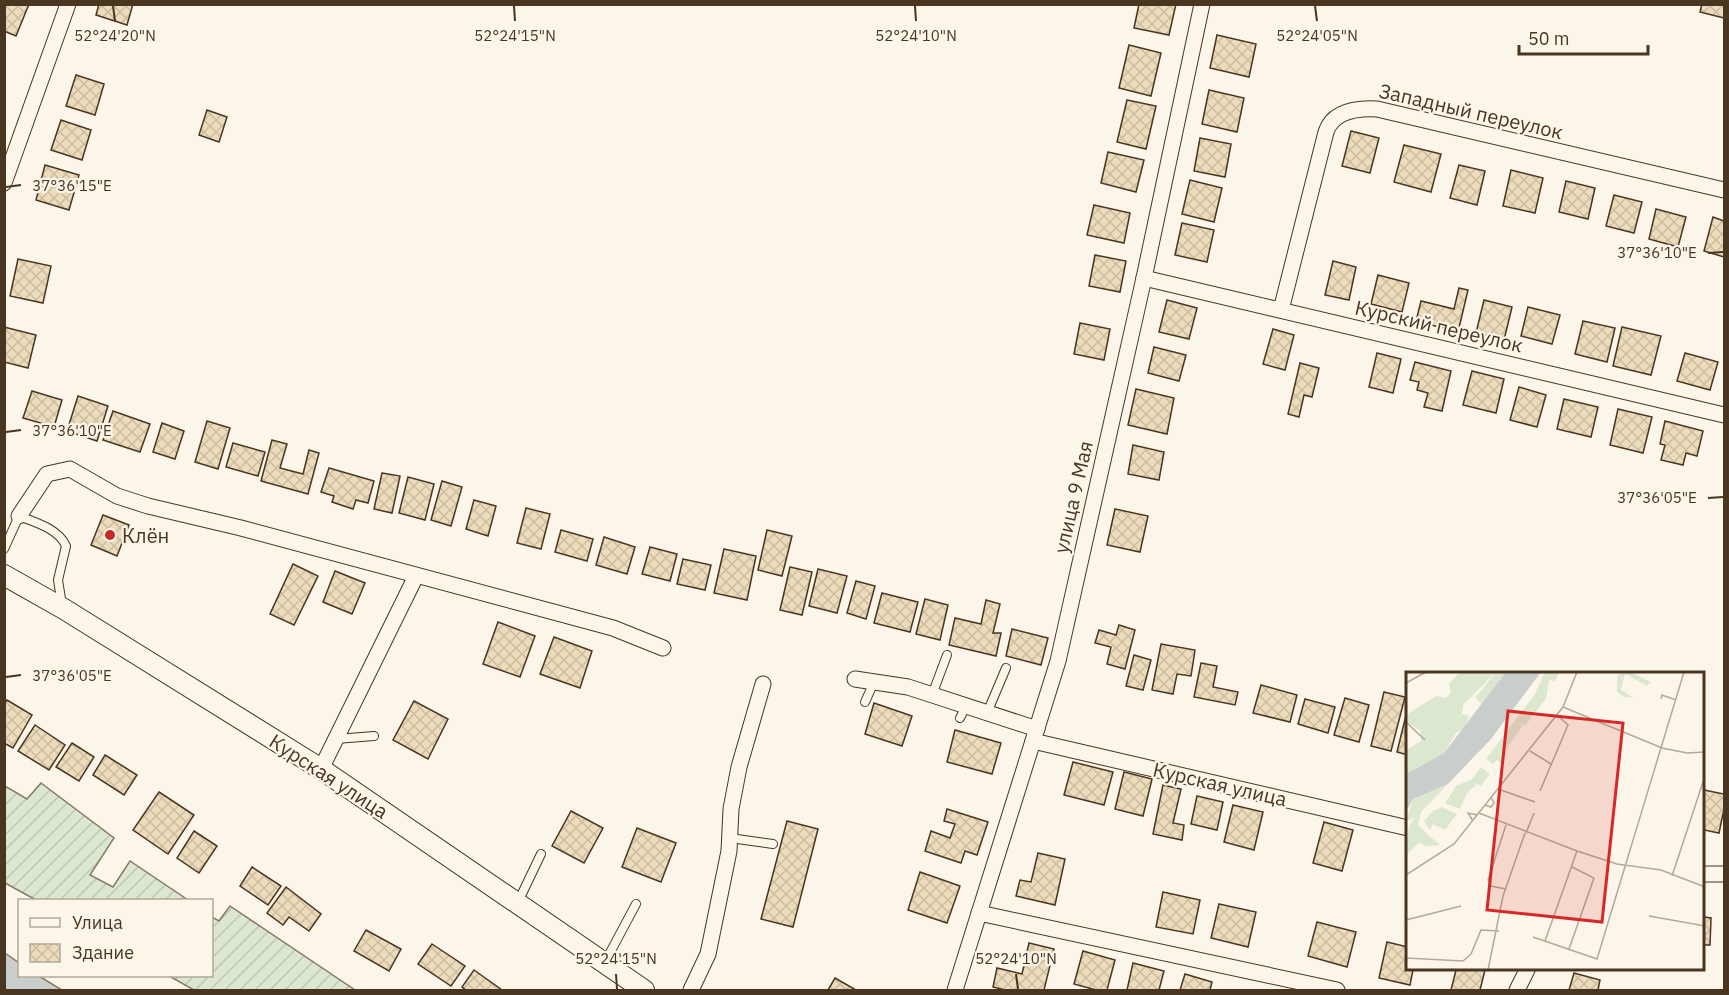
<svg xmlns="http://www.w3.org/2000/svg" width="1729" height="995" font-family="'IBM Plex Sans',sans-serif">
<defs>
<pattern id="garden-furrows" width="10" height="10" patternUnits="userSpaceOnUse" patternTransform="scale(1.5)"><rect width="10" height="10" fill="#dce7d0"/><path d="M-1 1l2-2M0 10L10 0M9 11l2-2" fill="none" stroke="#bec7b2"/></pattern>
<pattern id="building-cross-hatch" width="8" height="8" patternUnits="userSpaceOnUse" patternTransform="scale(1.5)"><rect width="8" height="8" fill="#ecdcbc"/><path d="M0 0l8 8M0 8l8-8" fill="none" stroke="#ccbda1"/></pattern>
</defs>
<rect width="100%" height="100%" fill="#fbf6e9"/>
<g fill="url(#garden-furrows)" stroke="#887966" stroke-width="1.5">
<path d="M41 783 114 838 90 875 113 887 130 861 188 900H36L5 883V786L27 799Z"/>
<path d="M230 906 355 990H194L169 976H212V917L219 921Z"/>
</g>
<path fill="#c9cecd" stroke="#887966" stroke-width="1.5" d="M5 953 19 963 20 976H39L62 990H5Z"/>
<g fill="url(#building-cross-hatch)" stroke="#4a3520" stroke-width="1.5">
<path d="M4 4H29L16 36 4 31Z"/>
<path d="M99 4H133L127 25 96 15Z"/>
<path d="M1139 4H1176L1169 35 1134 28Z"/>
<path d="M1702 4H1724V18L1700 12Z"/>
<path d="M1217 35 1256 44 1249 77 1210 68Z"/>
<path d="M1129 45 1161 53 1151 96 1119 88Z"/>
<path d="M76 75 104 84 95 115 66 106Z"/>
<path d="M1209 90 1244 98 1237 132 1202 124Z"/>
<path d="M1127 100 1156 106 1146 149 1117 142Z"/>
<path d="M207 110 227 117 219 142 199 135Z"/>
<path d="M61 120 91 130 82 160 51 150Z"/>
<path d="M1351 131 1379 138 1370 173 1342 166Z"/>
<path d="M1200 138 1231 144 1225 177 1194 171Z"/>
<path d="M1404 145 1441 154 1431 192 1394 182Z"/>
<path d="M1108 152 1144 160 1136 192 1101 183Z"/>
<path d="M45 165 79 175 69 210 36 200Z"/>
<path d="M1459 165 1485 171 1477 205 1450 198Z"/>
<path d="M1511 170 1543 178 1535 213 1503 206Z"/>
<path d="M1190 180 1222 188 1214 222 1182 214Z"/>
<path d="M1566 181 1595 188 1588 219 1559 212Z"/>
<path d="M1614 195 1642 202 1634 233 1606 226Z"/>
<path d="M1094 205 1130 213 1124 243 1087 235Z"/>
<path d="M1656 209 1686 217 1678 247 1649 239Z"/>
<path d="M1713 217 1724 221V257L1704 251Z"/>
<path d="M1182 223 1214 230 1207 262 1175 255Z"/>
<path d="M1095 255 1126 261 1120 292 1089 286Z"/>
<path d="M18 259 51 266 43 303 10 296Z"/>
<path d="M1333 261 1356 267 1349 300 1325 295Z"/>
<path d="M1378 275 1409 283 1402 312 1371 304Z"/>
<path d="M1459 288 1468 290 1458 332 1416 321 1421 301 1454 309Z"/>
<path d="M1167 300 1197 308 1189 339 1159 332Z"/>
<path d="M1484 300 1512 307 1504 340 1476 333Z"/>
<path d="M1528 307 1560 315 1552 344 1521 336Z"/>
<path d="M1583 321 1615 328 1607 362 1575 354Z"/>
<path d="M1080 323 1110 329 1104 360 1074 354Z"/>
<path d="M4 327 36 335 28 368 4 362Z"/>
<path d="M1622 327 1661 336 1651 375 1613 366Z"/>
<path d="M1273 329 1294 335 1285 370 1263 364Z"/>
<path d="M1154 347 1186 355 1179 381 1148 373Z"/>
<path d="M1377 353 1401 359 1393 393 1369 387Z"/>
<path d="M1685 353 1718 362 1710 390 1677 381Z"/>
<path d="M1415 362 1451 371 1442 411 1424 407 1428 393 1417 390 1419 382 1410 380Z"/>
<path d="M1300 363 1319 368 1312 397 1304 395 1299 417 1288 414Z"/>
<path d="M1472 371 1504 379 1496 413 1463 405Z"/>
<path d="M1519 387 1546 395 1537 427 1510 420Z"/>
<path d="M1136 389 1174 398 1167 434 1128 425Z"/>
<path d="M32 391 62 400 54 427 23 418Z"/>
<path d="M78 396 108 406 97 441 67 431Z"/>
<path d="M1564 399 1598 407 1591 437 1557 429Z"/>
<path d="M1618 409 1652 417 1643 453 1610 445Z"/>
<path d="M113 411 150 424 140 452 103 440Z"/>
<path d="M207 421 230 428 218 469 195 462Z"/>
<path d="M1665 421 1703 431 1697 456 1686 453 1683 465 1661 460 1665 445 1660 444Z"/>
<path d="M162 423 184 431 175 459 153 452Z"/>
<path d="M272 440 287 444 280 468 303 474 309 450 319 453 308 494 261 481Z"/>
<path d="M233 443 265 452 258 476 226 467Z"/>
<path d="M1133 445 1164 452 1159 480 1128 474Z"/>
<path d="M329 468 374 481 368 503 356 500 353 509 332 502 334 496 321 492Z"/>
<path d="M382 473 400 476 392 513 374 509Z"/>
<path d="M408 477 434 484 425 520 399 513Z"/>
<path d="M442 481 462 487 451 526 431 520Z"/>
<path d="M474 500 496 506 488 536 466 529Z"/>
<path d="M526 508 550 514 541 549 517 543Z"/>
<path d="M1115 509 1148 516 1140 552 1107 545Z"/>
<path d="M103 515 129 525 117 556 91 545Z"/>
<path d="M561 530 593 539 587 561 555 552Z"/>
<path d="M767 530 792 536 782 576 758 570Z"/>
<path d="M604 537 635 547 627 574 596 565Z"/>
<path d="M650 547 677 554 670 581 642 574Z"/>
<path d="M724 549 756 556 747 600 714 593Z"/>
<path d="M683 559 711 565 705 590 677 584Z"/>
<path d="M293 564 318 576 294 625 270 614Z"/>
<path d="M790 567 812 572 802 615 780 610Z"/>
<path d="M818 569 847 576 837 613 809 606Z"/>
<path d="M335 571 365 583 352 614 323 602Z"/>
<path d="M856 581 875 586 866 619 847 613Z"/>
<path d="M882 593 918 602 910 632 874 623Z"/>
<path d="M925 599 948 605 940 640 916 634Z"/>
<path d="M986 600 1000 604 993 633H1001L996 656 949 645 955 618 981 624Z"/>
<path d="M498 622 535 636 520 677 483 664Z"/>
<path d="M1119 625 1135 630 1125 669 1107 664 1111 647 1095 643 1099 630 1116 635Z"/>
<path d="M1012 629 1048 638 1041 665 1006 656Z"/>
<path d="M554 637 592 651 580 688 540 674Z"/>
<path d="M1161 644 1195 650 1191 676 1177 674 1173 694 1152 690Z"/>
<path d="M1134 655 1151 660 1143 690 1126 686Z"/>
<path d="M1201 663 1217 666 1213 687 1238 692 1235 705 1194 697Z"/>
<path d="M1261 685 1297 695 1290 722 1253 713Z"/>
<path d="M1384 692 1405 697 1391 751 1371 746Z"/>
<path d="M1345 698 1369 705 1359 742 1334 735Z"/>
<path d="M1305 699 1335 707 1328 733 1298 724Z"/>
<path d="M7 700 32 715 13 748 4 743V704Z"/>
<path d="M414 701 448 719 428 759 393 740Z"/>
<path d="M874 703 912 716 902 746 865 734Z"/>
<path d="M1408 707V755L1397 752Z"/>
<path d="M35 725 65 745 49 770 18 751Z"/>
<path d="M955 730 1001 743 992 774 947 762Z"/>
<path d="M72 743 94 757 79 781 56 767Z"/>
<path d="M105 755 137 775 124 795 93 775Z"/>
<path d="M1073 762 1113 772 1104 805 1064 795Z"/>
<path d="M1124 772 1152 779 1143 816 1115 809Z"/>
<path d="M1163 785 1181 789 1173 823 1184 825 1182 840 1153 834Z"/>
<path d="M1704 790 1724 794V809L1719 833 1704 830Z"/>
<path d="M159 792 194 815 168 854 133 830Z"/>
<path d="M1197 796 1223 802 1217 830 1191 824Z"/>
<path d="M1233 805 1263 812 1254 850 1224 842Z"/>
<path d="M947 809 988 822 977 855 965 851 961 863 925 851 931 831 950 838 955 824 944 821Z"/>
<path d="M571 811 603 828 584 863 552 846Z"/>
<path d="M787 821 818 829 793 927 761 919Z"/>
<path d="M1324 822 1353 830 1342 871 1313 863Z"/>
<path d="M637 828 676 843 661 882 622 867Z"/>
<path d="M194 831 217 846 199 873 177 858Z"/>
<path d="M1038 853 1065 859 1055 905 1016 896 1020 880 1031 882Z"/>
<path d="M252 867 281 886 268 905 240 886Z"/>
<path d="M920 872 960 886 947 923 908 910Z"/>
<path d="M286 887 321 914 309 931 289 917 283 925 267 913Z"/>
<path d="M1163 892 1200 900 1193 934 1156 927Z"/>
<path d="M1219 904 1256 912 1248 947 1211 938Z"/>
<path d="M1704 917 1711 918 1710 945H1704Z"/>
<path d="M1317 922 1356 932 1347 967 1308 956Z"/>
<path d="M366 930 401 949 389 971 354 951Z"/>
<path d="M1387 942 1408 947V970H1413L1410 985 1379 978Z"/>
<path d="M1029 943 1054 949 1044 990H1005L993 987 997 968 1022 974Z"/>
<path d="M432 944 465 966 451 986 418 964Z"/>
<path d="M1083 951 1115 960 1107 990H1096L1074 984Z"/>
<path d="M1133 963 1164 971 1159 990H1127Z"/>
<path d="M474 970 502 990H466L462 987Z"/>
<path d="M1456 970H1485L1480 990H1451Z"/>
<path d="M1574 973 1600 980 1598 990H1569Z"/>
<path d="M1185 974 1212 982 1210 990H1180Z"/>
<path d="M835 978 856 990H828Z"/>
</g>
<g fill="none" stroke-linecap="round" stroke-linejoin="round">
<defs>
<g id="service">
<path d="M4 549 19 516C35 522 59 529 66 546L58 580 62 605"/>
<path d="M932 695 947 655"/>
<path d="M865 702 874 682"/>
<path d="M987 713 1006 668"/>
<path d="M960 718 966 706"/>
<path d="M336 739 374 736"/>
<path d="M730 838 773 844"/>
<path d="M518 902 541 854"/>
<path d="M605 962 636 904"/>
</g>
<g id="minor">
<path d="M4 183 68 4"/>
<path d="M1144 278 1724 415"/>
<path d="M1281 310 1326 132C1333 111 1356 108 1377 109L1724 190"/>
<path d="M19 516 47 474 70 469 117 496 148 506 241 528 613 628 663 648"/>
<path d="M855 679 908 687 1037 729"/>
<path d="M1033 741 1408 828"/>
<path d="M321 769 416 576"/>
<path d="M1704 874H1724"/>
<path d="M979 913 1337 990"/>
<path d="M691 990 708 954 729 851 731 809 739 767 763 684"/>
<path d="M955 990 1058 661 1144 278 1202 4"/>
<path d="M1517 990 1527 970"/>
</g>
<path id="tertiary" d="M4 575 64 609 321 769 644 990"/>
</defs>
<use href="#service" stroke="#4a3520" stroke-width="10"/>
<use href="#minor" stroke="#4a3520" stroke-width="17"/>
<use href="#tertiary" stroke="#4a3520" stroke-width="22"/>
<use href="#service" stroke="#fbf6e9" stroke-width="8"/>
<use href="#minor" stroke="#fbf6e9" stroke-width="15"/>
<use href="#tertiary" stroke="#fbf6e9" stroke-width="20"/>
</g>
<path fill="none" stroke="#4a3520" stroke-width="2" d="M113 6 115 21M514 6 515 21M915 6 916 21M1315 6 1317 21M6 187 21 185M1708 253 1723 252M6 432 21 430M1708 498 1723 497M6 677 21 675M616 974 617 989M1016 974 1018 989"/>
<circle fill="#c62828" stroke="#fbf6e9" stroke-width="2" cx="110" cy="535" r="6"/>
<g text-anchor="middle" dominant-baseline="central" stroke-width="4.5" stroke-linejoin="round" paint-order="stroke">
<g font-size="20" fill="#4a3520" stroke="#fbf6e9">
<text transform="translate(1471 111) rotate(13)">Западный переулок</text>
<text transform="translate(1439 326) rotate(13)">Курский переулок</text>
<text transform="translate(1073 497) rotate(-77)">улица 9 Мая</text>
<text transform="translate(329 776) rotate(33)">Курская улица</text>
<text transform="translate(1220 784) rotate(13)">Курская улица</text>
</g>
<g font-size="20" fill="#4a3520" stroke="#fbf6e9" text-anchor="start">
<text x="122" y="535">Клён</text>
</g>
</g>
<g transform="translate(1406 672)">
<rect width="298" height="298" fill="#fbf6e9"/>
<path d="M79 0H90L57 33 56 42 46 55 33 59 0 85V78L15 69 14 58 26 55Z" fill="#dce7d0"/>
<path d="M54 0H79L26 55 14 58 2 51 0 43 30 24 40 26 45 21 43 12ZM90 0H100L76 32 69 26ZM216 0H225L245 10 241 14 219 2 215 18 228 26 218 25 211 20V4ZM56 42 63 44 59 55 50 61 38 81 0 102V85L33 59 46 55ZM42 112 15 140 12 153 21 162 11 164 3 155 8 146 0 149 7 127Z" fill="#dce7d0"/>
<path d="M139 0H153L149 9 143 8 140 26 119 54 115 51 116 55 96 83 99 85 95 91 91 88 87 92 80 87 129 22ZM75 95 84 102 75 114 71 112 61 121 54 137 39 131 50 114 66 107ZM36 135 51 142 39 158 27 152 24 158 18 149 27 139ZM3 155 11 164 21 162 34 173 19 174 14 170 0 183Z" fill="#dce7d0"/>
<path d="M100 0H135L85 67 42 112 7 127 0 140V102L38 81Z" fill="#c9cecd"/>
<path fill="none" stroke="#b4a999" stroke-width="1.5" d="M0 11 20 0M255 27 256 23 270 28M157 35 256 76 281 81 299 80M0 50 19 68M124 79 145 92M92 117 129 130M134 119 162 53 151 43M79 133 85 135 88 131 85 125M73 141 171 179 211 192 255 198 299 215M67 149 62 141 71 143M120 161 128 141M0 203 48 172 157 35 171 0M266 204 299 104M100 217 85 214 82 208 100 153M243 244 299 254M0 248 55 234M127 265 191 287 278 0M139 269 171 179M163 277 188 206 166 195M0 286 57 289 65 282 75 258 93 259M82 298 97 224 119 161"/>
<path fill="#d62828" fill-opacity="0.15" stroke="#d62828" stroke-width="3" d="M102 39 217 51 196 250 81 238Z"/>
<rect width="298" height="298" fill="none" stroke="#4a3520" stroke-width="3"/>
</g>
<g font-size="15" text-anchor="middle" fill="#4a3520" stroke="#fbf6e9" stroke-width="4.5" stroke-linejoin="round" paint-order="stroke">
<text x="115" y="41">52°24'20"N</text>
<text x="515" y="41">52°24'15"N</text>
<text x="916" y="41">52°24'10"N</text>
<text x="1317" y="41">52°24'05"N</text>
<text x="72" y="191">37°36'15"E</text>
<text x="1657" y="258">37°36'10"E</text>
<text x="72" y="436">37°36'10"E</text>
<text x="1657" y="503">37°36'05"E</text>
<text x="72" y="681">37°36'05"E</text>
<text x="616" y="964">52°24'15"N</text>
<text x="1016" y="964">52°24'10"N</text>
</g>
<rect width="1729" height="995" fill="none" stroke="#4a3520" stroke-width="12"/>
<rect x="18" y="899" width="195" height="78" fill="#fbf6e9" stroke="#b4a999" stroke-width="1.5"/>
<rect x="30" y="918" width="30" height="9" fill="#fbf6e9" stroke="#b4a999" stroke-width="1.5"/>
<text x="72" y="929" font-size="18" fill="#4a3520">Улица</text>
<rect x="30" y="944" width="30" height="18" fill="url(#building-cross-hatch)" stroke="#b4a999" stroke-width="1.5"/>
<text x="72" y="959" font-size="18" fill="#4a3520">Здание</text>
<path d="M1519 45v9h129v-9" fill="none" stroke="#4a3520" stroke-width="3"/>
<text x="1528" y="45" font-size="18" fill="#4a3520" stroke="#fbf6e9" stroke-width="4.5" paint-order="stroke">50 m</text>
</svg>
